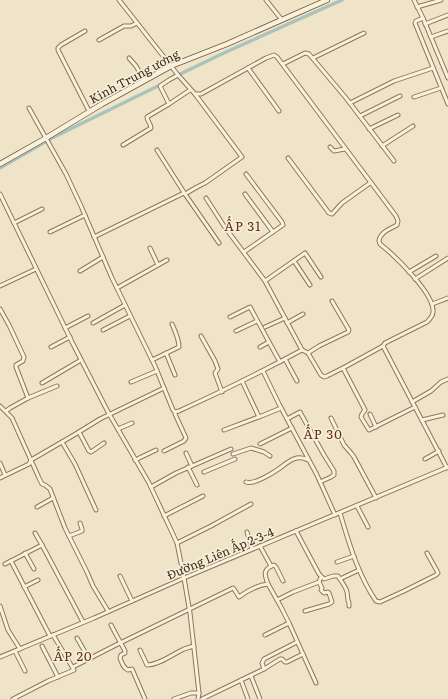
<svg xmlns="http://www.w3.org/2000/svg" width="448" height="699" font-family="Literata,serif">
<rect width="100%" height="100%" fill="#f0e4c8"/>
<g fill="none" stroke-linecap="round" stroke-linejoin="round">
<g stroke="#a9c4bc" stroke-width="3.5">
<path d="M176 76 226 52 342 0"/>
<path d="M0 168 52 138 162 84"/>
</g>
<defs>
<g id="street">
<path d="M119 0 171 66 178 75 195 94H201L266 58 274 55 277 57 396 216 398 221 397 225C390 229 380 232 379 241L380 244C394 255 435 294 433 312 433 316 430 319 427 322L385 343 383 346 343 368 365 410 362 414 361 417 369 430 415 407"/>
<path d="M266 0 282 20"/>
<path d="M414 0 423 18 448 78"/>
<path d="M417 7 441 0"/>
<path d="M423 18 416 21 415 23 448 104"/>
<path d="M425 24 448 15"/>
<path d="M85 31 61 45 58 48V50L89 111"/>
<path d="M431 37 448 31"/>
<path d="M99 40 124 26H131L137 23"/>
<path d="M129 58 136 66 144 80"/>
<path d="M313 58 364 33"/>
<path d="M283 64 305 53 309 54 346 98 394 161"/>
<path d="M248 68 279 111"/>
<path d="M414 97 441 88"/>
<path d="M350 103 394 81 433 68"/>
<path d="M169 104 190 90"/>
<path d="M29 108 66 174 81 206 112 278 155 366 173 410 175 412 179 411C221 392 261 372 302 350L265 281 224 226 206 198"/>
<path d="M360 116 400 96"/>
<path d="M369 129 398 115"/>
<path d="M123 145 151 128C151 124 147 121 147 117L169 104 160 86 169 80 178 75"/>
<path d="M382 146 413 126"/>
<path d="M330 147 334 151 345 149"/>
<path d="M157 150 185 194 219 243"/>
<path d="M288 158 329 213 332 214 342 203 370 183"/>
<path d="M0 194 72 342 108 412 149 483 177 543 184 578 190 613 199 693 198 699"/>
<path d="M185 194 197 187 205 183 242 157 195 94"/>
<path d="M245 194 273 232"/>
<path d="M14 223 42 209"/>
<path d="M50 232 85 215"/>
<path d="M94 237 184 193"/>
<path d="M150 248 158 265"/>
<path d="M244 252 283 225 282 222 246 174"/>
<path d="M294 261 310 285"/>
<path d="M80 271 103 257"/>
<path d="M409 272 436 256"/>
<path d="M415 279 448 258"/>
<path d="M265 281 305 253 321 277"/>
<path d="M0 286 36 269"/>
<path d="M117 288 167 260"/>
<path d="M432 304 448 298"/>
<path d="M0 309 9 325 24 357 23 361 16 365V367L28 398 10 408 6 411"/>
<path d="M230 317 250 307 269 342"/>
<path d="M93 323 125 305"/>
<path d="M287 323 303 314"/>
<path d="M265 327 285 318"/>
<path d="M65 328 88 316"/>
<path d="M103 330 130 316"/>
<path d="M236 331 257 321"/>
<path d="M201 336 215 361 218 369 215 373 222 392"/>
<path d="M383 346 447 468"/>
<path d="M51 347 70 337"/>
<path d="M260 347 269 342 280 362"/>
<path d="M302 350 308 353 321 375 324 377 327 376 343 368"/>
<path d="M166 353 175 375"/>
<path d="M308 353 319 346 348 332 349 330 332 301"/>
<path d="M285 359 297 381"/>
<path d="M152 360 179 347C179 339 175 331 172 324"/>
<path d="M263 371 279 404 317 475 335 515"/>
<path d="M242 381 259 417"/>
<path d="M131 382 157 371"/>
<path d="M42 383 81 360"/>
<path d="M28 398 57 386"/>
<path d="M412 402 431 391 441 382 448 379"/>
<path d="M0 406 12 418 39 478 42 484 45 485 50 489 65 528 87 572 93 586 108 611"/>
<path d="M370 414 376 427"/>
<path d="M331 418 344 445 351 453 354 457 376 498"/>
<path d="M287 419 300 412 301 414 324 455 334 471V475L331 477 320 482"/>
<path d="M422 420 443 415"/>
<path d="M118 429 132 423"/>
<path d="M224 430 264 415 281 408"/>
<path d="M79 432 89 451 91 452 104 443"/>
<path d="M62 442 75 464 96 510"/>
<path d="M260 444 292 428"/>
<path d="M164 451 184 441 186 438 175 414V412"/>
<path d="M186 453 192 466"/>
<path d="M233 454 251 448 264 452 270 456"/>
<path d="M425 459 439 451"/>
<path d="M135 460 156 450"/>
<path d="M0 463 5 475"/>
<path d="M188 467 197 485"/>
<path d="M204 472 235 459"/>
<path d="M0 478 29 464 31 460 74 435 100 419 164 388"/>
<path d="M246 482C254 485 273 473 280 468 289 461 297 454 308 460"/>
<path d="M151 487 176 473 231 449"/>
<path d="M357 506 368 527"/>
<path d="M37 507 53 498"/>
<path d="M340 513C349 543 358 575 376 601L380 602 404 591 436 575 438 573 437 571 427 553"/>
<path d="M164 516 203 496"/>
<path d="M296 531 319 574 324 579 333 576H338C341 581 346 587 347 592 348 597 347 599 349 603V606"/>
<path d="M247 532 252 549"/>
<path d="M35 533 42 545"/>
<path d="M69 536 82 531V529L80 523"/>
<path d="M177 543 211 526 251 504"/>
<path d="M260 546 271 566"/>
<path d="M25 553 34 569"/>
<path d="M11 561 50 636"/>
<path d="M337 562 354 556"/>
<path d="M5 564 42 545 83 622"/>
<path d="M120 576 132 601"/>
<path d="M340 579 359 570"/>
<path d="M268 584C264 574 263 569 274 565L276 567 283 581"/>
<path d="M24 587 38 580"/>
<path d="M277 600 293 592 319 582"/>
<path d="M0 606 8 630 20 649"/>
<path d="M305 611 329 604 332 602 329 593 328 592 324 593 321 590 322 588 319 582 321 577"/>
<path d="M289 623 316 683"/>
<path d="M111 625 125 651V653L121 655 120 658C122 663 123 668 128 670L132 669 145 699"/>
<path d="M77 638 89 659"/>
<path d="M42 646 58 677"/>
<path d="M140 650 147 665C159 665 173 654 184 649 187 648 190 647 194 646"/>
<path d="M15 651 25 671"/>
<path d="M0 657 94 618 184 578 448 467"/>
<path d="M73 667 116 645 233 588 234 589 239 597C247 591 258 585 268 584L281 607 289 623 265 635"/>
<path d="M264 669 280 659H282L285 662H287L303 654"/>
<path d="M251 676 260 699"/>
<path d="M241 680 248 699"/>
<path d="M13 699 48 681 74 670 53 635"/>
<path d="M174 699 191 693H199"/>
<path d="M202 699 264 669 262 663 264 659 297 642"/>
</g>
<path id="secondary" d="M0 164 46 138 102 104 171 66 227 44 327 0"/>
</defs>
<use href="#street" stroke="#8d765c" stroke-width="5"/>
<use href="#secondary" stroke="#6f573f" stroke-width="6"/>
<use href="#street" stroke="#faf1dc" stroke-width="3"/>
<use href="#secondary" stroke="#faf1dc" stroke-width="4.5"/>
</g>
<g text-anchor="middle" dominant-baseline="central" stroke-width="3.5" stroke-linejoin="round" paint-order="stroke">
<g font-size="12" fill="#3d2e20" stroke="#f7eed8">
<text transform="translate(134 76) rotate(-28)">Kinh Trung ương</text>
<text transform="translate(220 553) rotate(-23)">Đường Liên Ấp 2-3-4</text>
</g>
<g font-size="13" letter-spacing="1" fill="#6b2e1e" stroke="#f7eed8">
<text x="243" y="225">ẤP 31</text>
<text x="323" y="433">ẤP 30</text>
<text x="73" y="655">ẤP 20</text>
</g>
</g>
</svg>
